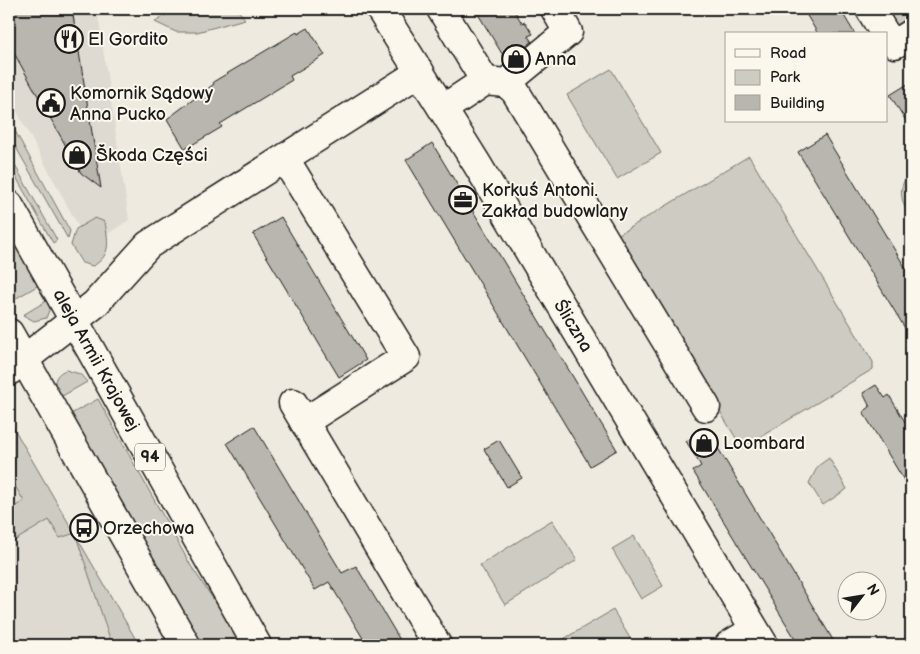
<svg xmlns="http://www.w3.org/2000/svg" width="920" height="654" font-family="'Balsamiq Sans',sans-serif">
<rect width="100%" height="100%" fill="#eeeadf"/>
<filter id="ink" filterUnits="userSpaceOnUse"><feTurbulence type="fractalNoise" baseFrequency=".02" numOctaves="2"/><feDisplacementMap in="SourceGraphic" scale="10" xChannelSelector="R" yChannelSelector="G"/><feConvolveMatrix kernelMatrix="1 2 1 2 8 2 1 2 1" color-interpolation-filters="sRGB"/></filter>
<g filter="url(#ink)">
<g fill="#dedad1">
<path d="M9 9H97L129 220 89 246 9 97Z"/>
<path d="M9 453 60 538 75 533 112 645H9Z"/>
</g>
<g fill="#ceccc2" stroke="#75746f">
<path d="M175 9H237L245 19 197 32H176L155 22Z"/>
<path d="M881 9H911V24L902 27 889 22Z"/>
<path d="M611 69 661 153 617 179 567 95Z"/>
<path d="M9 120 70 231 68 239 9 135Z"/>
<path d="M749 156 873 362V369L742 448 614 237Z"/>
<path d="M13 162 57 240 53 243 11 168V163Z"/>
<path d="M911 173V219C902 204 895 186 911 173Z"/>
<path d="M95 218 105 222C108 241 112 255 93 266L82 263 71 245 76 229Z"/>
<path d="M9 232 39 285 13 300 9 292Z"/>
<path d="M48 300 50 308 46 318 34 321 23 315Z"/>
<path d="M66 370 80 374 87 382 57 399C54 386 52 375 66 370Z"/>
<path d="M98 399 191 566 244 645H200L69 415Z"/>
<path d="M9 420 139 645H112L75 533 60 538 49 520 9 544V510L24 501 9 476Z"/>
<path d="M829 458 847 489 823 505 809 483 818 466Z"/>
<path d="M552 520 577 560 505 605 480 565Z"/>
<path d="M634 536 663 586 641 599 612 549Z"/>
<path d="M613 610 634 645H565L562 640Z"/>
</g>
<g fill="#b9b6af" stroke="#1c1c1c">
<path d="M9 9H72L101 188 81 173 9 44Z"/>
<path d="M475 9H513L522 23 525 22 533 34 528 36 532 42 507 62Z"/>
<path d="M803 9H840L855 34H818Z"/>
<path d="M308 28 325 55 290 76 292 80 220 124 222 127 185 149 167 119 214 84 213 82 297 32 298 34Z"/>
<path d="M911 82V129L890 95Z"/>
<path d="M825 135 911 277V338L798 152Z"/>
<path d="M432 143 617 450 590 466 406 160Z"/>
<path d="M281 217 366 360 339 377 253 234Z"/>
<path d="M876 385 885 398 889 395 911 432V492L863 412 870 407 863 393Z"/>
<path d="M254 426 342 573 356 566 403 645H367L329 582 315 590 227 443Z"/>
<path d="M706 430 721 453 836 645H799L693 471 701 466 686 441Z"/>
<path d="M499 440 522 478 507 487 484 449Z"/>
</g>
<g fill="none" stroke-linecap="round" stroke-linejoin="round">
<defs>
<g id="minor">
<path d="M380 9 477 164 764 645"/>
<path d="M441 9 485 81"/>
<path d="M870 9 885 34"/>
<path d="M886 35 895 44 911 34"/>
<path d="M506 83 515 91 706 407"/>
<path d="M443 109 485 81 506 83 568 32 555 9"/>
<path d="M285 159 406 357 304 422"/>
<path d="M9 371 95 304 148 245 420 72"/>
<path d="M293 403 437 645"/>
<path d="M729 645 754 630"/>
</g>
<g id="major">
<path d="M9 205 257 645"/>
<path d="M9 333 186 645"/>
</g>
</defs>
<use href="#minor" stroke="#1c1c1c" stroke-width="31"/>
<use href="#major" stroke="#1c1c1c" stroke-width="31"/>
<use href="#minor" stroke="#fbf7ec" stroke-width="28"/>
<use href="#major" stroke="#fbf7ec" stroke-width="28"/>
</g>
</g>
<defs>
<symbol id="restaurant-ring" viewBox="-11 -11 22 22"><circle r="9.5" fill="#fbf7ec" stroke="#1c1c1c" stroke-width="1.5"/><path d="M-5-6h1v4h1v-4h1v4h1v-4h1v5L-1.5 .5V6h-2V.5L-5-1ZM5-6V6H3V1.5H1.5Q1.5-4 5-6Z" fill="#1c1c1c"/></symbol>
<symbol id="shop-ring" viewBox="-11 -11 22 22"><circle r="9.5" fill="#fbf7ec" stroke="#1c1c1c" stroke-width="1.5"/><path d="M-5-2.5h2.3a2.7 3.5 0 0 1 5.4 0H5L5.5 6h-11ZM-1.5-2.5h3a1.5 2.3 0 0 0-3 0Z" fill="#1c1c1c"/></symbol>
<symbol id="civic-ring" viewBox="-11 -11 22 22"><circle r="9.5" fill="#fbf7ec" stroke="#1c1c1c" stroke-width="1.5"/><path d="M-.6-6.5H3V-4.5H.6V-3L4-1V1h2V6H-6V1h2V-1L-.6-3ZM-1.2 2.5V6h2.4V2.5Z" fill="#1c1c1c"/></symbol>
<symbol id="office-ring" viewBox="-11 -11 22 22"><circle r="9.5" fill="#fbf7ec" stroke="#1c1c1c" stroke-width="1.5"/><path d="M-6-3h4V-5.5h4V-3h4V5H-6ZM-1-4.5V-3h2v-1.5ZM-6 0V1H6V0Z" fill="#1c1c1c"/></symbol>
<symbol id="bus-ring" viewBox="-11 -11 22 22"><circle r="9.5" fill="#fbf7ec" stroke="#1c1c1c" stroke-width="1.5"/><path d="M-5-6H5V4H4V6H2V4H-2V6H-4V4H-5ZM-3.5-4V0h7V-4ZM-3.5 1.2v1.5H-2V1.2ZM2 1.2v1.5H3.5V1.2Z" fill="#1c1c1c"/></symbol>
</defs>
<g fill-rule="evenodd">
<use href="#restaurant-ring" x="53" y="23" width="32" height="32"/>
<use href="#shop-ring" x="500" y="43" width="32" height="32"/>
<use href="#civic-ring" x="35" y="87" width="32" height="32"/>
<use href="#shop-ring" x="61" y="139" width="32" height="32"/>
<use href="#office-ring" x="447" y="184" width="32" height="32"/>
<use href="#shop-ring" x="688" y="427" width="32" height="32"/>
<use href="#bus-ring" x="68" y="512" width="32" height="32"/>
</g>
<g text-anchor="middle" dominant-baseline="central" stroke-width="4" stroke-linejoin="round" paint-order="stroke">
<rect fill="#fbf7ec" stroke="#5f5e5a" stroke-width="1" x="135" y="443.5" width="30" height="27" rx="4"/>
<g font-size="16" font-weight="bold" fill="#1c1c1c">
<text x="150" y="457">94</text>
</g>
<g font-size="18" fill="#1c1c1c" stroke="#fbf7ec" text-anchor="start">
<text x="88" y="39">El Gordito</text>
<text x="535" y="59">Anna</text>
<text x="70" y="93">Komornik Sądowy<tspan x="70" dy="21">Anna Pucko</tspan></text>
<text x="96" y="155">Škoda Części</text>
<text x="482" y="190">Korkuś Antoni.<tspan x="482" dy="21">Zakład budowlany</tspan></text>
<text x="723" y="443">Loombard</text>
<text x="103" y="528">Orzechowa</text>
</g>
<g font-size="18" fill="#1c1c1c" stroke="#fbf7ec">
<text transform="translate(573 326) rotate(59)">Śliczna</text>
<text transform="translate(96 360) rotate(61)">aleja Armii Krajowej</text>
</g>
</g>
<rect width="920" height="654" fill="none" stroke="#fbf7ec" stroke-width="30"/>
<rect x="15" y="15" width="890" height="624" fill="none" stroke="#1c1c1c" stroke-width="2" filter="url(#ink)"/>
<rect x="725" y="32" width="162" height="90" fill="#fbf7ec" stroke="#a29f99"/>
<rect x="735" y="49" width="25" height="8" fill="#fbf7ec" stroke="#a29f99"/>
<text x="770" y="58" font-size="15" fill="#1c1c1c">Road</text>
<rect x="735" y="70" width="25" height="15" fill="#ceccc2" stroke="#a29f99"/>
<text x="770" y="82" font-size="15" fill="#1c1c1c">Park</text>
<rect x="735" y="95" width="25" height="15" fill="#b9b6af" stroke="#a29f99"/>
<text x="770" y="108" font-size="15" fill="#1c1c1c">Building</text>
<g transform="translate(862 596) rotate(59)"><circle r="24" fill="#fbf7ec" stroke="#a29f99"/>
<path d="M0-4L9 19L0 12L-9 19Z" fill="#1c1c1c"/>
<text y="-8" font-size="14" font-weight="bold" text-anchor="middle" fill="#1c1c1c">N</text>
</g>
</svg>
